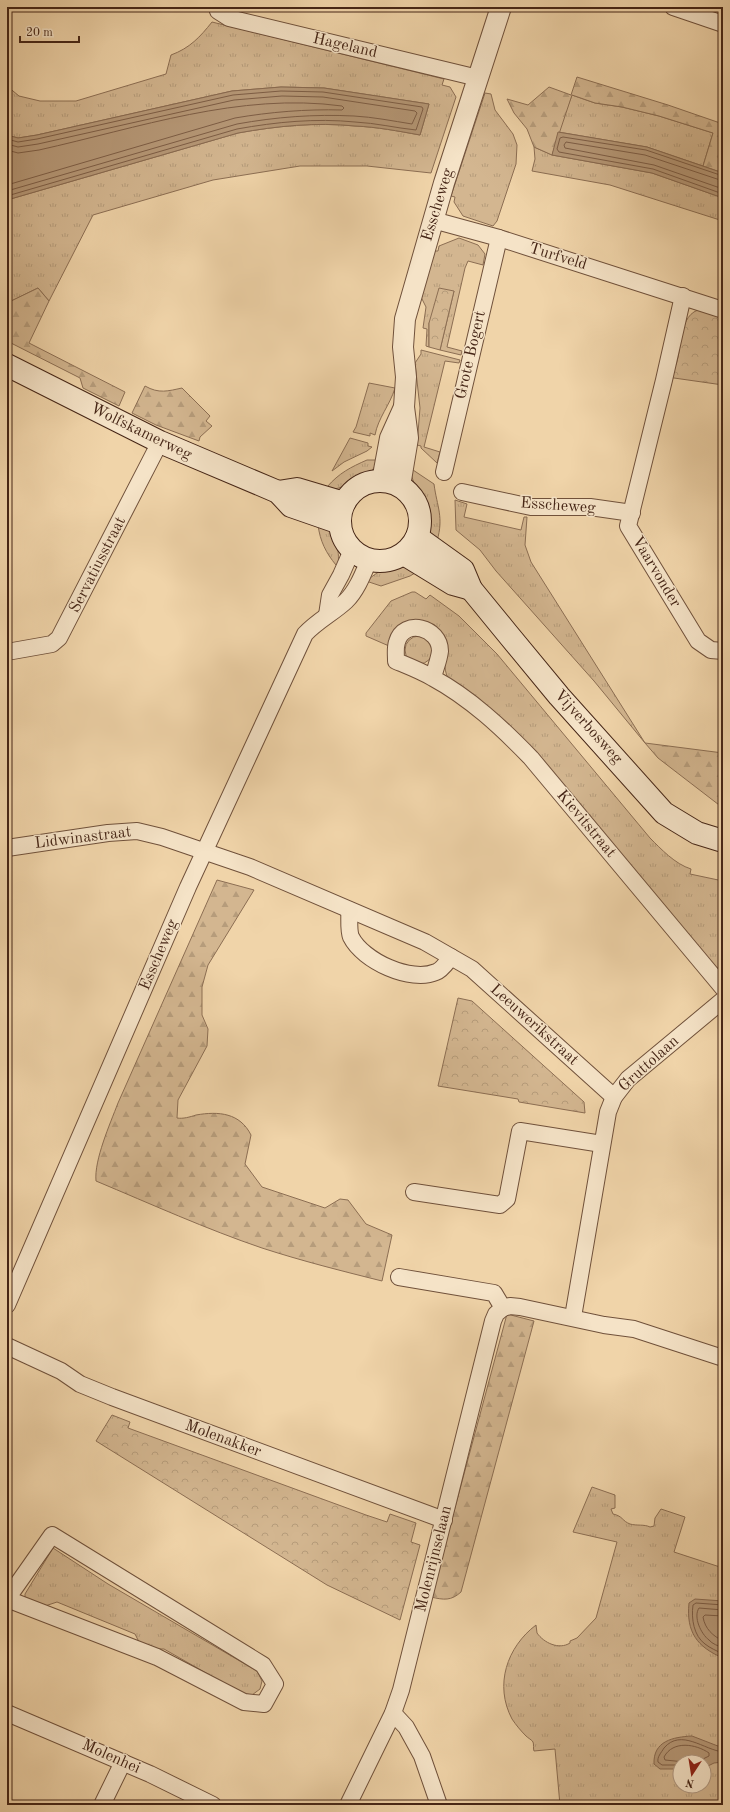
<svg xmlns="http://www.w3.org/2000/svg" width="730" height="1812" font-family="'Old Standard TT',serif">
<defs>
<pattern id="grass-tufts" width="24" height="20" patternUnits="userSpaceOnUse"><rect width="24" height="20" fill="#d3b690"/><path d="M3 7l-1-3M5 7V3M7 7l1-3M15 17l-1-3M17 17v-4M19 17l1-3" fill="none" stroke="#b69c7b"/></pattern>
<pattern id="forest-firs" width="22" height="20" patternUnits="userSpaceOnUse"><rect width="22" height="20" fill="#d3b690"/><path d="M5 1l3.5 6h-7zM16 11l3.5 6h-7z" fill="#b69c7b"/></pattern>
<pattern id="park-crowns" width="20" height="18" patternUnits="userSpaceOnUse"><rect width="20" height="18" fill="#d3b690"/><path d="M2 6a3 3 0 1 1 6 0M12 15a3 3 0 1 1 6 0" fill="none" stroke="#b69c7b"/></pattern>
</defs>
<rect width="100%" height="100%" fill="#f0d4a9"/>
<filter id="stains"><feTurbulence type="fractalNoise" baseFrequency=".005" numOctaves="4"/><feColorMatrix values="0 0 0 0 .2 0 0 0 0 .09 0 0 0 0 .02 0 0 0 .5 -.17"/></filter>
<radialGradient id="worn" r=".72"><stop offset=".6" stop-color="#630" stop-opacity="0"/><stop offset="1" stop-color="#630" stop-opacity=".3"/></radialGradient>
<g fill="url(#grass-tufts)" stroke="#8c6e53" fill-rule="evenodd">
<path d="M212 22 444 79 442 85 450 87 456 97 431 173 367 166H300L213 180 93 215 49 301 38 288 7 303V200L238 133C277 126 316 122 355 126 377 127 398 131 420 135L429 104 324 88 281 87 232 91 37 135 18 138 7 135V86L19 96 40 101H76L166 74 171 55C190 48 200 37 212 22Z"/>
<path d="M485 93 491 94 495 110 513 134 517 145 516 164 497 221 493 226 463 216 454 202 455 197 451 196Z"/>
<path d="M572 95 595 103 622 107 659 116 713 133 703 166 647 147 558 132Z"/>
<path d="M534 147 552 155 652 173 723 198V221L610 185 532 171 535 159Z"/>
<path d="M459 238 478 245 485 254 483 265 468 261 465 268 447 347 462 351 461 355 440 350 454 291 429 323V347L426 346 427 329 423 328 426 307 421 297 432 251H438L439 246Z"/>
<path d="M421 350 460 360 459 363 445 361 424 447 440 452 437 463 421 448V446L417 445 420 408 415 363 421 354Z"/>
<path d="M369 383 395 388C390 405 378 418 375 435L370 433V436L353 432 356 427Z"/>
<path d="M350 438 368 443V446L372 447 367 451 344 462 332 471Z"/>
<path d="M367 460H377C374 478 347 486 331 490L327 487C339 473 351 467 367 460Z"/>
<path d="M413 470 434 484C437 507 444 517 437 541H435C426 528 429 521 424 508 420 495 413 485 411 472Z"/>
<path d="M455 500 467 504 464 517 521 530 524 517H527L525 545 531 562 645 743 594 681 496 571 480 550 456 530Z"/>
<path d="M318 525C336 527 340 551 338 566L336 565C326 553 320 541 318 525Z"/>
<path d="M400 567 409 568 415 573 410 576 381 586 366 581 381 570Z"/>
<path d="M412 592H415L426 599 430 595 459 616 497 654 650 838C661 849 675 864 691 869L690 874 723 881V968L720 966 716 969 448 678C437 656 462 644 431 624L389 646 366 636V633L391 601Z"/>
<circle cx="419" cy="650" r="14"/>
<path d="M592 1487 615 1495V1508L611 1509 613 1514C623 1516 622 1521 630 1524 637 1526 644 1524 650 1527L654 1526 655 1518 661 1509 685 1517 674 1552 723 1568V1805H617L594 1801 593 1805H560L555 1749 534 1751C533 1749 534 1744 533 1742 532 1740 528 1738 526 1736 521 1731 516 1725 512 1719 494 1685 507 1647 536 1625L537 1633C544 1643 559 1650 570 1643V1641L577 1638 596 1618 617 1542 573 1532ZM680 1762H704V1786H680Z"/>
<path d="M53 1548 108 1584 257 1671 262 1681 260 1689 252 1695 241 1693 164 1649H158L139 1642 135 1634 57 1602 42 1607 25 1599V1594Z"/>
</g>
<g fill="url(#forest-firs)" stroke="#8c6e53">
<path d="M577 77 668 105 723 124V147L718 158 723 161V173L703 166 713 133 659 116 622 107 595 103 572 95 552 155 534 147 527 129 514 113 507 99 528 105 549 87 571 95Z"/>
<path d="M38 288 49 301 29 343 125 392 119 406 83 388 80 378 7 341V303Z"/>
<path d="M145 386C159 394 168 391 182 388L210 416 206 421 212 426 200 437 199 441 156 425 132 413Z"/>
<path d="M645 743 723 753V808L658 758Z"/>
<path d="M217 880 254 890 208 965 202 987V1015L208 1029 207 1046 178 1100 177 1118C183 1119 190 1117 196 1115 219 1111 240 1113 251 1135L245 1164 262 1187 325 1208 340 1199 348 1200 366 1224 392 1235 382 1281C342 1271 302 1261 262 1248 206 1229 151 1204 96 1181 94 1160 110 1124 118 1103Z"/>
<path d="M507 1314 534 1321 461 1592C451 1601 444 1600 431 1597Z"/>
</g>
<g fill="url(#park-crowns)" stroke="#8c6e53">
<path d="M439 288 454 291 440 350 429 347V323Z"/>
<path d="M702 309 723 316V385L667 377C670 374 673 371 675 367 683 350 677 313 702 309Z"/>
<path d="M458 998 472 1001 584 1102 585 1113 519 1102 518 1099 438 1086Z"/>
<path d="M112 1415 130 1422 128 1428 366 1515 387 1522 390 1514 416 1523 411 1542 420 1545 400 1620 327 1585 96 1441Z"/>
</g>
<g fill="#b69877" stroke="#896a50">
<path d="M281 87 324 88 429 104 420 135C398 131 377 127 355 126 316 122 277 126 238 133L7 200V135L18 138 37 135 232 91Z"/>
<path d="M558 132 647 147 723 173V198L652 173 552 155Z"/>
<path d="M695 1599 723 1601V1658C697 1647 686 1632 689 1603Z"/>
<path d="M692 1736 723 1748V1762L714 1763 704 1768V1762H680V1769H660L654 1764C653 1741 673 1737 692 1736Z"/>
</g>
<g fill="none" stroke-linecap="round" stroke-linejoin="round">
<g stroke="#7e5e46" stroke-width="1">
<path d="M7 139 18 142 37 139 233 95 281 91 323 92 422 107 423 109 416 130C396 128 376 123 355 122 316 118 276 122 237 129L7 196"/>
<path d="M7 144 18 147 38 144 234 100 282 96 323 97 415 111 417 113 412 124C393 121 373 117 354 116 314 114 276 117 237 124L7 191"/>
<path d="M7 150 18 153 39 150C138 128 240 92 342 106L344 108 342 110C306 109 270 112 235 118L7 185"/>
<path d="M723 176 646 150 563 137 560 138 557 149 559 152 653 169 723 194"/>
<path d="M723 181 645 155 566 142 564 145 565 148 654 165 723 189"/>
<path d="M723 1605 696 1603 693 1605C691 1619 694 1636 705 1644 710 1648 717 1651 723 1654"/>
<path d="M723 1610 699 1608C693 1617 701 1634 709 1640 712 1644 719 1646 723 1648"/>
<path d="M723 1616 705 1615 703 1617C705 1629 713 1636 723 1641"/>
<path d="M685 1762 665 1760 664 1757C673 1740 696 1744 709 1753V1756L697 1762"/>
<path d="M680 1765H662L658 1762C657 1757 661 1753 664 1748 681 1728 704 1750 723 1752"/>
</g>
<defs>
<g id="minor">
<path d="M217 7 218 11 229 18 478 78"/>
<path d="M673 7 723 24"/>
<path d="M433 220 499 238 723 310"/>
<path d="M683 296 664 380 628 526 698 641 711 650 723 651"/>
<path d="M444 472 499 238"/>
<path d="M462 492 531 507H590L632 513"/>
<path d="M327 615 330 595 341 575 352 550"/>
<path d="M7 652 52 644 59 638 160 442"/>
<path d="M433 678C435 669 439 660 440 651 440 627 404 618 397 642 395 648 396 654 396 661 408 666 421 671 433 678 470 698 502 728 531 758L723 988"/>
<path d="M7 848 108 833 137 831 162 837 250 867 425 942 472 969 614 1097"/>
<path d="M349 910C350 917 348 930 351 937 363 961 411 983 436 972 442 970 447 962 451 957"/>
<path d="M414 1192 500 1205 507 1199 520 1131 602 1144"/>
<path d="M399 1277 494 1293 503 1308 510 1306 520 1307 604 1325 634 1329 723 1358"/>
<path d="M7 1305 188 887 305 634C317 621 333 613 346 601 357 590 363 574 369 560"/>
<path d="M573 1317 608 1112 614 1097 628 1079 723 1000"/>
<path d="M7 1346 61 1371 80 1384 112 1397 444 1520"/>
<path d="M52 1535 263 1665 275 1684 264 1704 244 1702 157 1657 7 1599Z"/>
<path d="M7 1713 150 1774 213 1805"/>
<path d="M393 1713 406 1727 422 1756 439 1805"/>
<path d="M102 1805 123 1762"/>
<path d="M348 1805 393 1713 401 1690 493 1321 496 1314 503 1308"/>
</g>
<g id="tertiary">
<path d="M382 481 390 438 404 407"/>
<path d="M400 486 408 438 404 407 406 377 403 347 405 319 444 183 501 7"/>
</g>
<g id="secondary">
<path d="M7 365 160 442 278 492 291 506 340 523"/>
<circle cx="380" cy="521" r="40"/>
<path d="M278 492 297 489 344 503"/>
<path d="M417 537 463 570 471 589 507 633 559 696 664 813 697 833 723 841"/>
<path d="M404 554 453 584 471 589"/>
</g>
</defs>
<use href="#minor" stroke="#70513b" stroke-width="18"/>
<use href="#tertiary" stroke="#70513b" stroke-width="22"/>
<use href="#secondary" stroke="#452516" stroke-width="24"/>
<use href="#minor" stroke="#f5e3c7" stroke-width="16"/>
<use href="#tertiary" stroke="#f5e3c7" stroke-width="20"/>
<use href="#secondary" stroke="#f5e3c7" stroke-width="22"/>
</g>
<g text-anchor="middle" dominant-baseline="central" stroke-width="3" stroke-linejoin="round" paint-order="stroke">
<g font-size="16" fill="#452516" stroke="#f5e3c7">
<text transform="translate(345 46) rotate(13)">Hageland</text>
<text transform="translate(438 205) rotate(-73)">Esscheweg</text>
<text transform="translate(558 257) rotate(17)">Turfveld</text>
<text transform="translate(471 355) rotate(-77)">Grote Bogert</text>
<text transform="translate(141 432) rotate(26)">Wolfskamerweg</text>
<text transform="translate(558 506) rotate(4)">Esscheweg</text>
<text transform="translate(98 565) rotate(-63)">Servatiusstraat</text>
<text transform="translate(656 572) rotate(59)">Vaarvonder</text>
<text transform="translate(588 727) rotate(48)">Vijverbosweg</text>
<text transform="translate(586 824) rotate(50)">Kievitstraat</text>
<text transform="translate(83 838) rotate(-7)">Lidwinastraat</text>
<text transform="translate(159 955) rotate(-67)">Esscheweg</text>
<text transform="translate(534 1025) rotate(42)">Leeuwerikstraat</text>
<text transform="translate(649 1064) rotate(-42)">Gruttolaan</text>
<text transform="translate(223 1439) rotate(20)">Molenakker</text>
<text transform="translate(434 1559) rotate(-76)">Molenrijnselaan</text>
<text transform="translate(111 1757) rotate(24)">Molenhei</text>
</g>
</g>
<rect width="730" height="1812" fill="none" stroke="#f0d4a9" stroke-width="24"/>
<rect x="8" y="8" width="714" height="1796" fill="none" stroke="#452516" stroke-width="2"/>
<rect x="12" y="12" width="706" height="1788" fill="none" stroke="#452516"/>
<g transform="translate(692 1774) rotate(192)"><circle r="19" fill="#f5e3c7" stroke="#af9780"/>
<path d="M0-3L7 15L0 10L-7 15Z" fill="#8f2418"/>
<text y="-6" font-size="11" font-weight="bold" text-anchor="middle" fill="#452516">N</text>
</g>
<path d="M20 36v6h59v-6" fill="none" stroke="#452516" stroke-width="2"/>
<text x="26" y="36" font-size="12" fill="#452516" stroke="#f5e3c7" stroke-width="3" paint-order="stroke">20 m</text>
<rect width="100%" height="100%" filter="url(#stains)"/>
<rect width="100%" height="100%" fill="url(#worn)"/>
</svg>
